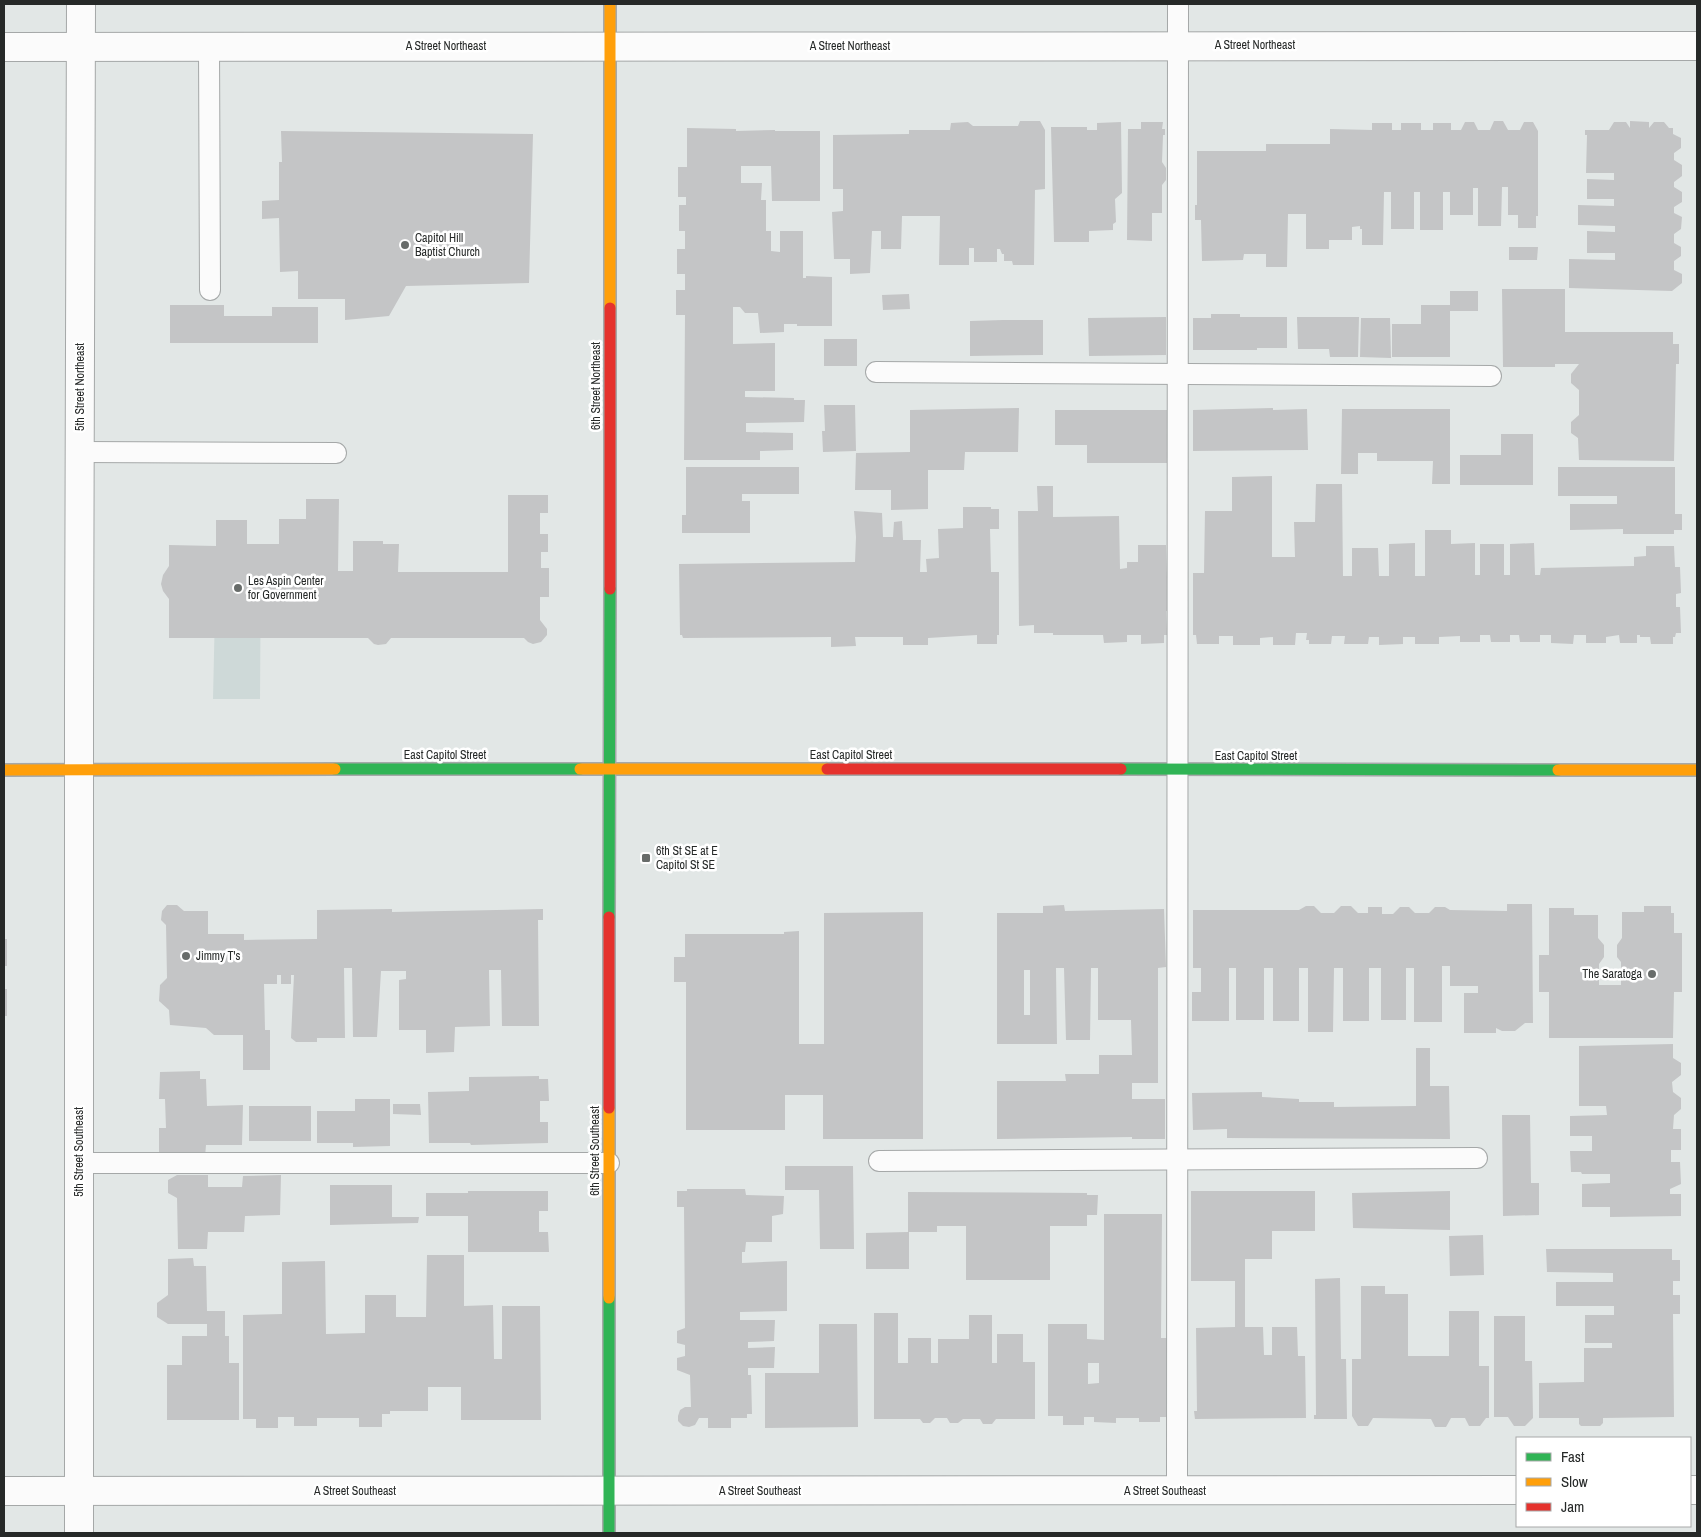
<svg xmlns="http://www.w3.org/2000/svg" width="1701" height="1537" font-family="'Archivo Narrow',sans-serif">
<rect width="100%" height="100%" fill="#e2e7e6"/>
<path fill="#ced9d8" d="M217 520 247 544H261L260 699H213Z"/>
<g fill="#c4c5c6" fill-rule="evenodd">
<path d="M1020 121H1040L1045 130V189L1035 190 1034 265H1013L1012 261H1004V254H1002L1000 249H997V262H974V248H969V265H939L940 216H902L901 249H881V231H872L870 273 850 274V259H834L832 212 843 211V189H833V135L909 134V130H950L951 123 968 122 973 126H1018Z"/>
<path d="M1494 121H1503L1508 130H1520L1524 122H1533L1538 131V216H1536V228H1518V215H1508V187H1502L1501 226H1478V188H1473V215H1450V192H1443V230H1420V192H1414V229H1391V192H1384L1383 245H1362V229H1360V226L1352 227V240H1329V249H1306V214H1288L1287 267H1266V254H1244L1243 260 1202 261 1201 220H1195V205H1197V151H1266V144H1330V129L1372 130V123H1392V130H1401V123H1421V130H1433V123H1451V130H1461L1465 122H1474L1478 130H1490Z"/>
<path d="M1630 121 1649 122V128L1654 122H1664L1669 128H1673V134L1681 138V148L1674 153V160L1682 165V176L1674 182V187L1682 192V202L1674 207V213L1682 217 1681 229 1674 234V243L1681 247V256L1674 261V270L1682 274V283L1672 291 1569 288V259L1615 260V253H1587V231L1615 232V226L1578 225V205L1614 206V199H1587V179L1614 180V173H1586L1587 135H1585V130H1609L1614 122H1626L1630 128Z"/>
<path d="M1121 122 1122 193 1115 199 1116 222 1113 224V230L1089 231V242H1054L1051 127H1087V130H1097V123Z"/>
<path d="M1141 122H1163L1162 129H1165V135H1163L1162 162 1166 168V180L1162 185V213H1152V241L1127 240 1128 129H1141Z"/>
<path d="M687 128 736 129V131L775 130V131H820V201H772L771 166H741V183H762L761 200H766V231H771V251L780 252V231H803V278H806V276L832 277V326H797V324H784V332L760 333 758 313H745L740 307H733V344L775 343V391H745V397L794 398V400H805L804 422 746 423V432L793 433V450L760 451V460H684L685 315H676V290H685V274H677V249H685V231H679V205H686V197H678V167H687Z"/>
<path d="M281 131 533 134 529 283 406 286 389 316 345 320V299H298V271L280 272 279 218 262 219V201L279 200V162H282Z"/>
<path d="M1509 247H1538L1537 260H1509Z"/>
<path d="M1502 289H1565V332H1673V344H1679V364H1676L1674 461 1579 460 1578 438 1571 433V422L1579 415V390L1571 383V374L1579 364H1555V367H1503Z"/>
<path d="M1450 291H1478V311H1450V357H1392V324H1421V305H1450Z"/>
<path d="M909 294 910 309 883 310 882 295Z"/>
<path d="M170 305H224V316H272V307H318V343H170Z"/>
<path d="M1211 314H1240V317H1287V348H1257V350H1193V318H1211Z"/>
<path d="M1166 317V355L1089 356 1088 318Z"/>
<path d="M1297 317H1359L1358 357H1330L1329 349H1298Z"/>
<path d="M1361 318H1390L1391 358 1360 357Z"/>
<path d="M1003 320H1043V355L970 356V321Z"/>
<rect x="824" y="339" width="33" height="27"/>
<path d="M824 405H855L856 451 823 452 822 431H825Z"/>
<path d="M1019 408 1018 452H965L964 470H928V509L891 510V490H855L856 453 910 452V410Z"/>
<path d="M1273 408V410L1307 409 1308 450 1193 451V410Z"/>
<path d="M1342 409H1450V484H1432L1433 461H1377V453H1358V474H1341Z"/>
<path d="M1055 410H1167V463H1087V445H1055Z"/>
<path d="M1501 434H1533V485H1460V455H1501Z"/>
<path d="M686 467H799V494H742V501H750V533H682V515H686Z"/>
<path d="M1558 467H1675V514H1682V530H1674V534H1623V529L1570 530V504H1617V496H1558Z"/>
<path d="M1272 476V557H1295L1294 522H1315L1316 484H1342L1343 576H1352V548H1378L1379 576H1389V544L1415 543V576H1425V530H1451V544L1475 543V575H1480V544H1504V575H1510V544L1534 543 1535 575H1540L1541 568 1634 566V557L1646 556V546H1674L1675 567H1680L1681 593 1676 594V607H1680L1681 633H1676L1675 637H1673V644H1651L1650 637H1640V635H1637V643H1620L1619 635 1606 637V643H1586V635H1574L1573 644 1551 643V635H1540V642H1520L1519 635H1510V642H1491L1490 635H1480V642H1460V636L1439 637V644H1415V637H1403V644L1379 645V637H1369L1368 644H1344L1345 636H1332L1331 644H1309V640H1306L1307 633H1296L1295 645H1273V637L1260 638V645H1233V636H1219V644H1197L1196 635H1193V573H1204L1205 511H1232V477Z"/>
<path d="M1037 486H1053V517L1119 516 1120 569 1127 568V562H1138V545H1166L1168 611H1166L1167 635H1164V643L1141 644V635H1127V642L1104 643 1103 635H1053V633H1034V625L1019 626 1018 511H1038Z"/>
<path d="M508 495H548V513H540V534H548V552H541V568H549V597H540V620L547 629V635L541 642 533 644 528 642 524 638H391L386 644 378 645 374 644 368 638H169V599L163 591 161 584 163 575 169 566V545L216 546V520H247V544H279V519H306V499H339L338 571H353V541H383V544H399L398 572H508Z"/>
<path d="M963 507H991V509H999V529H990L991 572H999V635H997V644H977V635L928 638V645H903V637H855L856 646 831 647V637L683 638 682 635H680L679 564 855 562 856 537 854 511 882 513 883 537H893L894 522 902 521 903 540H921L920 572H927L926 559 939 558 938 529 963 528Z"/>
<path d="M1507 904H1532L1533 1023H1525L1515 1031H1502L1496 1028V1033H1464V993H1478V986H1450V966H1442V1022H1414V968H1406V1020H1381V968H1369V1021H1343V968H1334L1333 1032H1308V968H1299V1021H1273V968H1264V1020H1236V968H1229V1021H1192V992H1201V968H1193V910H1299L1306 906H1314L1321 913H1334L1341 906H1351L1358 913H1368V907H1382V914H1393L1400 907H1409L1415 913H1429L1435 907H1445L1450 910 1507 911Z"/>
<path d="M167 905H177L184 911H208V934H244V940L317 939V910L392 909V912L543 909V920H538L539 1026H502L501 970H489L490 1026 455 1027 454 1052 426 1053V1030H399V980L406 979V971H381L377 1037H353L352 968H344L345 1038H317V1042H296L291 1038 294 975H291V984H281V975H277V984H264L265 1030H270V1070H243V1035H214L206 1028 170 1025 169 1010 159 1001 160 985 167 978 166 925 161 920 162 911Z"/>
<path d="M1064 905 1065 911 1164 909 1166 967 1158 968V1083H1132V1099H1165V1139H1132V1137L997 1139V1081H1066L1065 1074H1099V1055H1132L1131 1020H1098V968H1091L1090 1040H1066L1064 968H1056L1057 1044H997V913H1043V906ZM1024 970H1030V1015H1024Z"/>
<path d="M1644 906H1671V913H1674V933H1682V992H1674L1673 1038H1549V992H1539V955H1549V908H1574V915H1598V938L1604 945V957L1599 964V985H1621V962L1617 957V945L1622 938V912H1644Z"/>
<path d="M923 912V1139H823V1095H785V1130H686V982H674V957H685V934H784V932L799 931V1044H824V913Z"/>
<rect x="4" y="939" width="3" height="27"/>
<rect x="4" y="989" width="3" height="27"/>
<path d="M1673 1044V1058L1681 1063V1075L1672 1082 1673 1092 1681 1098V1109L1674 1115 1673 1129H1681V1150H1671V1162H1680L1681 1184 1670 1189V1194H1681V1216L1610 1217V1207H1582V1184L1610 1183V1174H1582L1581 1172H1571L1570 1151H1592V1136H1570V1116L1607 1115 1606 1106H1579V1046Z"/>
<path d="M1416 1048H1430V1086H1449L1450 1139 1227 1138V1129L1193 1130 1192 1093 1262 1092V1097L1299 1099V1102H1334V1107L1416 1106Z"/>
<path d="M200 1071V1079H206L207 1106 243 1105 242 1145H206L205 1157 159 1156V1128H166L165 1099H159L160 1072Z"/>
<path d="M539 1076V1079H548L549 1101H540V1122H548V1143L471 1145 470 1143H429L428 1092 469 1091V1077Z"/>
<path d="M355 1099H390V1146L353 1147V1143H317V1111H355Z"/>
<path d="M393 1104H420L421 1115 393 1114Z"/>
<rect x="249" y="1106" width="62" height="35"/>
<path d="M1502 1115H1530L1531 1183H1539V1215L1503 1216Z"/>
<path d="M785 1166H853L854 1249H820L819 1190H785Z"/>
<path d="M177 1175H208V1187H242L243 1176 281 1175 280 1215 245 1216 244 1232H208L207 1249H178L177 1198 168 1193V1180Z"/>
<path d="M330 1185H392V1217H419L418 1223 330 1225Z"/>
<path d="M687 1189H745L746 1195 784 1196 783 1214 772 1216V1242H746L745 1252H742V1263L787 1261V1311L740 1312V1320H775L774 1341 748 1342V1348L775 1347 774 1368H748V1375H751L752 1414H747V1418H731V1428H708V1418H699L695 1425 689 1427 683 1426 678 1421V1416L680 1410 685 1407H691L690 1375 677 1370V1358L685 1356V1345L677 1343V1331L685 1328 684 1207H677V1191H687Z"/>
<path d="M468 1191H548V1211H539V1232H548L549 1252H468V1216H426V1193H468Z"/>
<path d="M1191 1191H1315V1231H1272V1259H1245V1327H1263L1264 1355H1272V1327H1297L1298 1356H1305L1306 1418 1195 1419 1194 1411H1197L1196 1328 1235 1327V1281H1191Z"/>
<path d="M1450 1191V1230L1353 1228 1352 1193Z"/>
<path d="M908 1192 1087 1193V1195H1098L1097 1215H1087V1226H1050V1280H966V1226H937V1232H909V1269H866V1233L908 1232Z"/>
<path d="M1104 1214H1162L1161 1338H1167L1166 1417H1160V1422H1139V1418H1116V1423L1094 1422V1417H1084V1425H1063V1416H1048V1324H1087V1339L1104 1340ZM1088 1363H1099V1383L1088 1384Z"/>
<path d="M1483 1235 1484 1275 1450 1276 1449 1236Z"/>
<path d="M1546 1249H1672V1260H1680V1281H1673V1295H1680V1314H1673L1674 1417 1603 1418V1423L1600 1426H1581L1579 1424V1418H1539V1383L1584 1382V1348H1612V1343H1585V1315H1614V1306H1556V1282H1613V1273L1547 1272Z"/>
<path d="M427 1255H464V1306L493 1305 494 1359H502V1306H540L541 1420H461V1387H428V1411H390V1414H382V1427H359V1418H317V1426H294V1417H278V1428H256V1419H243V1315L282 1314V1262L325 1261 326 1334 365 1333V1295H396V1317H426Z"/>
<path d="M193 1258 194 1266H206L207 1311H225V1336H229V1363H239V1420H167V1365H182V1336H207V1324H168L157 1317V1303L168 1295V1259Z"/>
<path d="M1340 1278 1341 1359H1346L1347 1419H1314V1415H1316L1315 1279Z"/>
<path d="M1361 1286H1385V1294H1408V1356H1449V1311H1479V1366H1489V1418H1486L1480 1426H1469L1465 1418H1451L1446 1427H1435L1431 1419 1373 1418 1368 1426H1358L1352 1416V1359H1361Z"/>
<path d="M874 1313H898V1363H908V1338H931V1363H938V1339H969V1315H992V1363H997V1334H1023V1362H1035V1419H996L992 1424H983L980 1419H963L958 1423H950L947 1418H935L930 1423H923L920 1419H874Z"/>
<path d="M1494 1316H1525V1361H1532L1533 1418 1525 1426H1514L1508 1417H1494Z"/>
<path d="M819 1324H857L858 1427 765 1428V1373H819Z"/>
</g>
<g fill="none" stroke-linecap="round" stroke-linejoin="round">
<defs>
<g id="lane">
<path d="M209 47 210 290"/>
<path d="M876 372 1491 376"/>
<path d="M80 452 336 453"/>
<path d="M879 1161 1477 1158"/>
<path d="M79 1163H609"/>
<path d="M1177 1491 1178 4"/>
</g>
<g id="street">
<path d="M4 47 1697 46"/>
<path d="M1690 1490H1697"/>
<path d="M4 1491 1517 1490"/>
<path d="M79 1533V690L81 4"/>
</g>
<g id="fast">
<path d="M335 769H580"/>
<path d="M1121 769 1558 770"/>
<path d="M609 917 610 589"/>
<path d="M609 1533V1298"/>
</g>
<g id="slow">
<path d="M610 308V4"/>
<path d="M580 769H827"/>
<path d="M4 770 335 769"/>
<path d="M1558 770H1697"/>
<path d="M609 1298V1108"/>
</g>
<g id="jam">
<path d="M610 589V308"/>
<path d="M827 769H1121"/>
<path d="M609 1108V917"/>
</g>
</defs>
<use href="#lane" stroke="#a5a8a8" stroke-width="22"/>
<use href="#street" stroke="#a5a8a8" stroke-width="30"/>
<use href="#fast" stroke="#a5a8a8" stroke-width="14"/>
<use href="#slow" stroke="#a5a8a8" stroke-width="14"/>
<use href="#jam" stroke="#a5a8a8" stroke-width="14"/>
<use href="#lane" stroke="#fbfbfb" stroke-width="20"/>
<use href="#street" stroke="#fbfbfb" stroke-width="28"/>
<use href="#fast" stroke="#30b455" stroke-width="11"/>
<use href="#slow" stroke="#ff9f0a" stroke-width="11"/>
<use href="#jam" stroke="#e5322d" stroke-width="11"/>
</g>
<g fill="#686c6a" stroke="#fff" stroke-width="2">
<circle cx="405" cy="245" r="5"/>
<circle cx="238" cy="588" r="5"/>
<rect x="641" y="853" width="10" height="10" rx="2.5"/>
<circle cx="186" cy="956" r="5"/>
<circle cx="1652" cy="974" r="5"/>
</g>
<g text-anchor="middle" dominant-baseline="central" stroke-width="5" stroke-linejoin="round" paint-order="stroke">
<g font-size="12" fill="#262928" stroke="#fff">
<text x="1255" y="45">A Street Northeast</text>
<text x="446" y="46">A Street Northeast</text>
<text x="850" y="46">A Street Northeast</text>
<text transform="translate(596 386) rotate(-90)">6th Street Northeast</text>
<text transform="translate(80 387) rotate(-90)">5th Street Northeast</text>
<text x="445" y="755">East Capitol Street</text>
<text x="851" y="755">East Capitol Street</text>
<text x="1256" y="756">East Capitol Street</text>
<text transform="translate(595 1151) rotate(-90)">6th Street Southeast</text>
<text transform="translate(79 1152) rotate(-90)">5th Street Southeast</text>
<text x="355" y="1491">A Street Southeast</text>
<text x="760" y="1491">A Street Southeast</text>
<text x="1165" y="1491">A Street Southeast</text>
</g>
<g font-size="12" fill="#262928" stroke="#fff" text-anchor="start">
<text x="415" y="238">Capitol Hill<tspan x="415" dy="14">Baptist Church</tspan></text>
<text x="248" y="581">Les Aspin Center<tspan x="248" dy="14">for Government</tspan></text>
<text x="656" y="851">6th St SE at E<tspan x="656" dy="14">Capitol St SE</tspan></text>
<text x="196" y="956">Jimmy T's</text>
<text x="1642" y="974" text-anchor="end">The Saratoga</text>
</g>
</g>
<rect width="1701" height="1537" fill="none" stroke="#262928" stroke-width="10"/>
<rect x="1516" y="1437" width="175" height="90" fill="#ffffff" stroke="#a8a9a9"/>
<rect x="1526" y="1453" width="25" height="8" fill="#30b455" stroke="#a8a9a9"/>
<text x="1561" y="1462" font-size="15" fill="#262928">Fast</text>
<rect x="1526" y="1478" width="25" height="8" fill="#ff9f0a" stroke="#a8a9a9"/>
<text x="1561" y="1487" font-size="15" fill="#262928">Slow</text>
<rect x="1526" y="1503" width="25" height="8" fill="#e5322d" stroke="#a8a9a9"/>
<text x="1561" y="1512" font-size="15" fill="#262928">Jam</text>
</svg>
